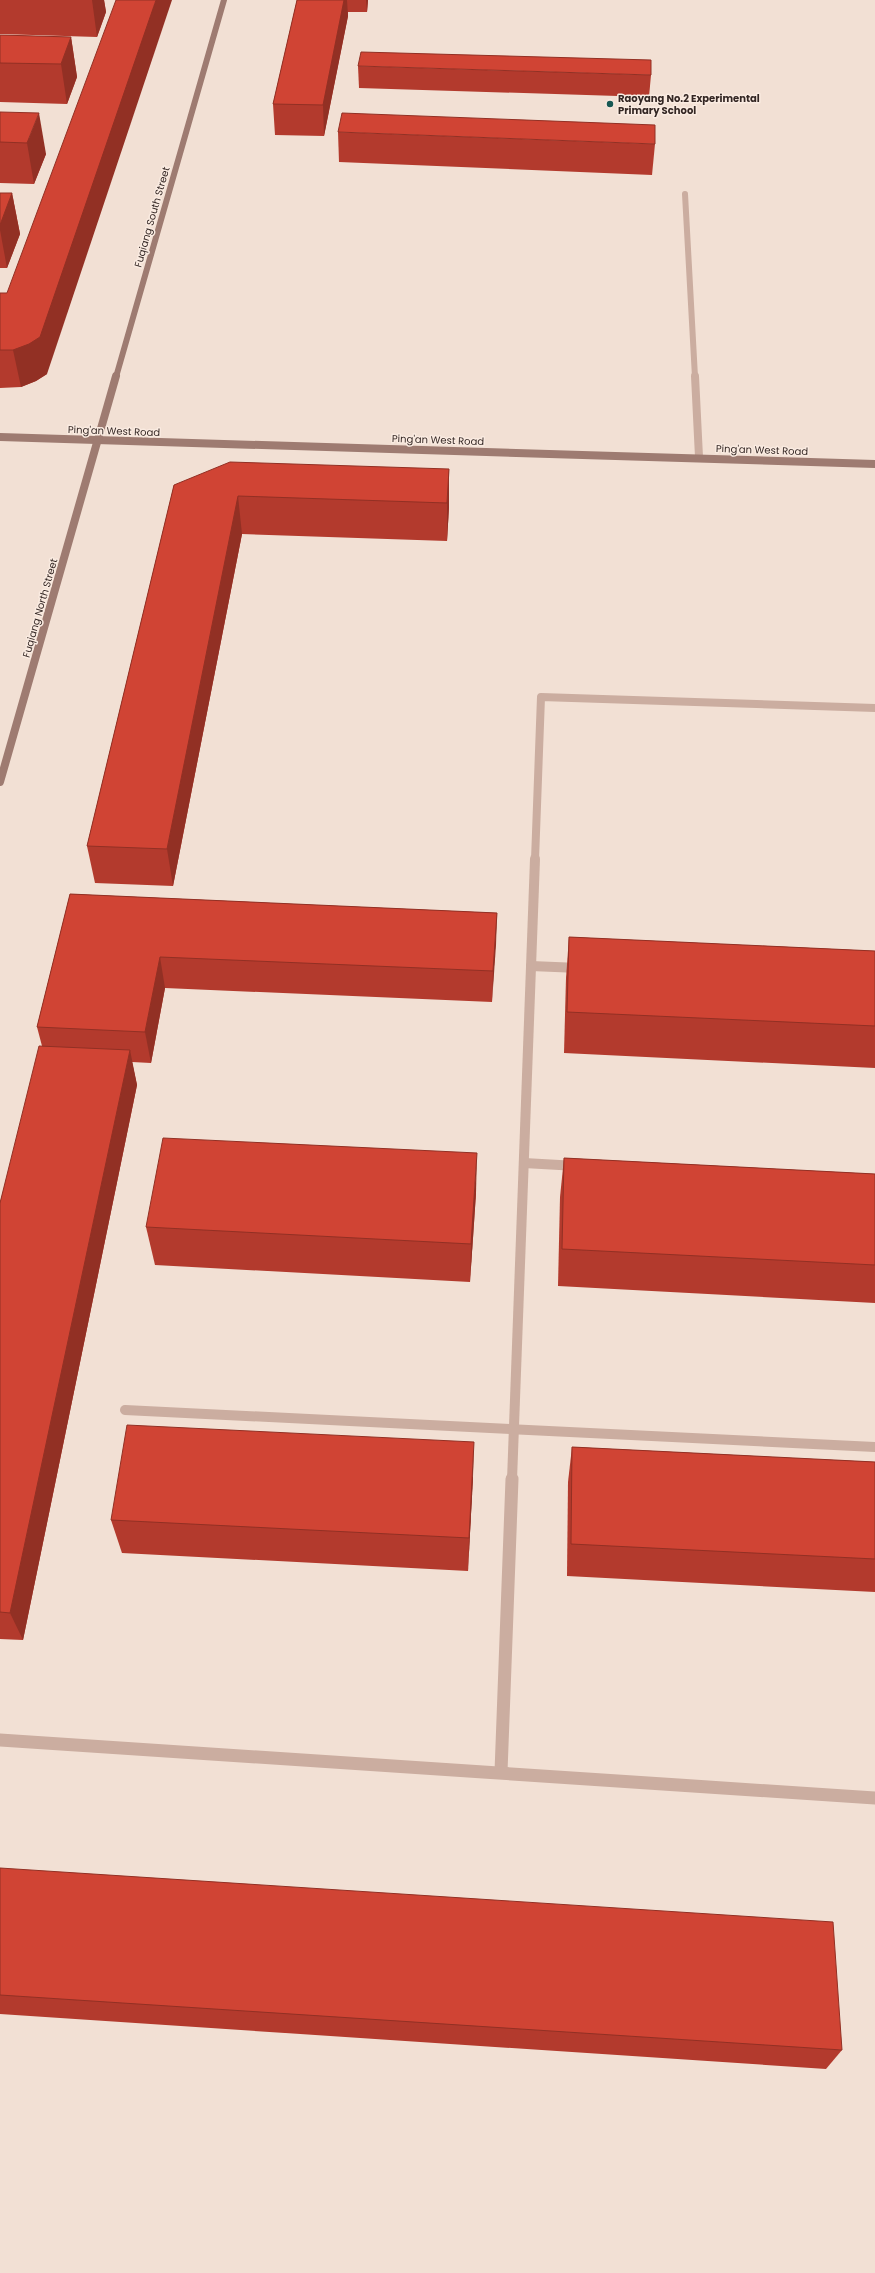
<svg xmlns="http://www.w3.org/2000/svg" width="875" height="2273" font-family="Poppins,sans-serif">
<rect width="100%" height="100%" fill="#f2e0d4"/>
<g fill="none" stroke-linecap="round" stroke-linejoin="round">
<path stroke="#cbada0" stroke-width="8" d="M535 860 541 697 875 708"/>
<g stroke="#cbada0" stroke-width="10">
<path d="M531 966 579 968"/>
<path d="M524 1163 577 1166"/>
<path d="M125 1410 875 1447"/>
<path d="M512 1480 535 859"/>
</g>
<path stroke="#cbada0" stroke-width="13" d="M501 1772 512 1479"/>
<path stroke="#cbada0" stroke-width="6" d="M685 194 695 377"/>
<path stroke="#cbada0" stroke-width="8" d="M695 376 699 457"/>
<path stroke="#cbada0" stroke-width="13" d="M0 1740 875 1798"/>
<path stroke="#9e7b71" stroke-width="6" d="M116 377 224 0"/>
<g stroke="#9e7b71" stroke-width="8">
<path d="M0 437 875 464"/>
<path d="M0 782 116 376"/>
</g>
</g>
<g fill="#b33a2d">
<path d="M0 0H104L106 12 97 37 0 34Z"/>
<path d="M297 0H368L367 12H348V16L324 136 275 135 273 104Z"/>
<path d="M0 35 71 37 77 77 67 104 0 102Z"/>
<path d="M358 66 651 75 649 97 359 88Z"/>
<path d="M0 112 46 154 34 184 0 183Z"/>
<path d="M338 132 655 144 652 175 339 162Z"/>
<path d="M0 193H12L20 234 7 268H0Z"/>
<path d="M0 293 47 374 36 381 21 387 0 388Z"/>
<path d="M449 469V507L447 541 242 534 173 886 95 883 87 846 174 485Z"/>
<path d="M70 894 497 913 492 1002 165 988 151 1063 132 1062 137 1085 23 1640 0 1639V1203L42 1046 37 1027Z"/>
<path d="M569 937 875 951V1068L564 1053 566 978Z"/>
<path d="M564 1158 875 1174V1303L558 1286 560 1197Z"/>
<path d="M476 1193 470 1282 155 1265 146 1227Z"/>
<path d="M572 1447 875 1462V1592L567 1576 568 1482Z"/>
<path d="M473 1477 468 1571 122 1553 111 1520Z"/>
<path d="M0 1868 842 2050 826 2069 0 2014Z"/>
</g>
<g fill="#923024">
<path d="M92 0H104L106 12 97 37Z"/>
<path d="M156 0H172L47 374 36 381 21 387 13 350Z"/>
<path d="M344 0H347L348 16 324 136 323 105Z"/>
<path d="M366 0H368L367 12Z"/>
<path d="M71 37 77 77 67 104 61 64Z"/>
<path d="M39 113 46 154 34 184 27 143Z"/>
<path d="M12 193 20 234 7 268 0 230V225Z"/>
<path d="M449 469V507L447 541V503Z"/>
<path d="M238 496 242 534 173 886 167 849Z"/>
<path d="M497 913 496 945 492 1002 493 971Z"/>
<path d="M160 957 165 988 151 1063 145 1032Z"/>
<path d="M130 1050 137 1085 23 1640 10 1613Z"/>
<path d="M477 1153 476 1193 470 1282 471 1244Z"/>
<path d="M474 1442 473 1477 468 1571 469 1538Z"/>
</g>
<g fill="#d04434" stroke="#923024">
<path d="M116 0H156L40 337 29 344 13 350H0V293H7Z"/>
<path d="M297 0H344L323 105 273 104Z"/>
<path d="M0 35 71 37 61 64 0 63Z"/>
<path d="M361 52 651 60V75L358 66Z"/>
<path d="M0 112 39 113 27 143 0 142Z"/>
<path d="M342 113 655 125V144L338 132Z"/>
<path d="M0 193H12L0 225Z"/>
<path d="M230 462 449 469 447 503 238 496 167 849 87 846 174 485Z"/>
<path d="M70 894 497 913 493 971 160 957 145 1032 37 1027Z"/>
<path d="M569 937 875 951V1026L567 1012Z"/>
<path d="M39 1046 130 1050 10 1613 0 1612V1203Z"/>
<path d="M163 1138 477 1153 471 1244 146 1227Z"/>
<path d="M564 1158 875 1174V1265L562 1249Z"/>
<path d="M127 1425 474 1442 469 1538 111 1520Z"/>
<path d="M572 1447 875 1462V1559L571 1544Z"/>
<path d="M0 1868 833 1922 842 2050 0 1995Z"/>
</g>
<circle fill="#175853" stroke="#faebe1" stroke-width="1.5" cx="610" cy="104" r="4"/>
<g text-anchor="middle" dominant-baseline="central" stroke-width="3" stroke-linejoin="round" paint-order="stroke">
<g font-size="10" font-weight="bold" fill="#342724" stroke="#faebe1" text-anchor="start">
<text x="618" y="98">Raoyang No.2 Experimental<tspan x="618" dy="12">Primary School</tspan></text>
</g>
<g font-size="10" fill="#342724" stroke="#faebe1">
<text transform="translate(152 217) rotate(-74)">Fuqiang South Street</text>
<text transform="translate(114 431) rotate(2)">Ping'an West Road</text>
<text transform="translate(438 440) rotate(2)">Ping'an West Road</text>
<text transform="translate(762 450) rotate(2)">Ping'an West Road</text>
<text transform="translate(40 608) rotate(-74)">Fuqiang North Street</text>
</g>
</g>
</svg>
